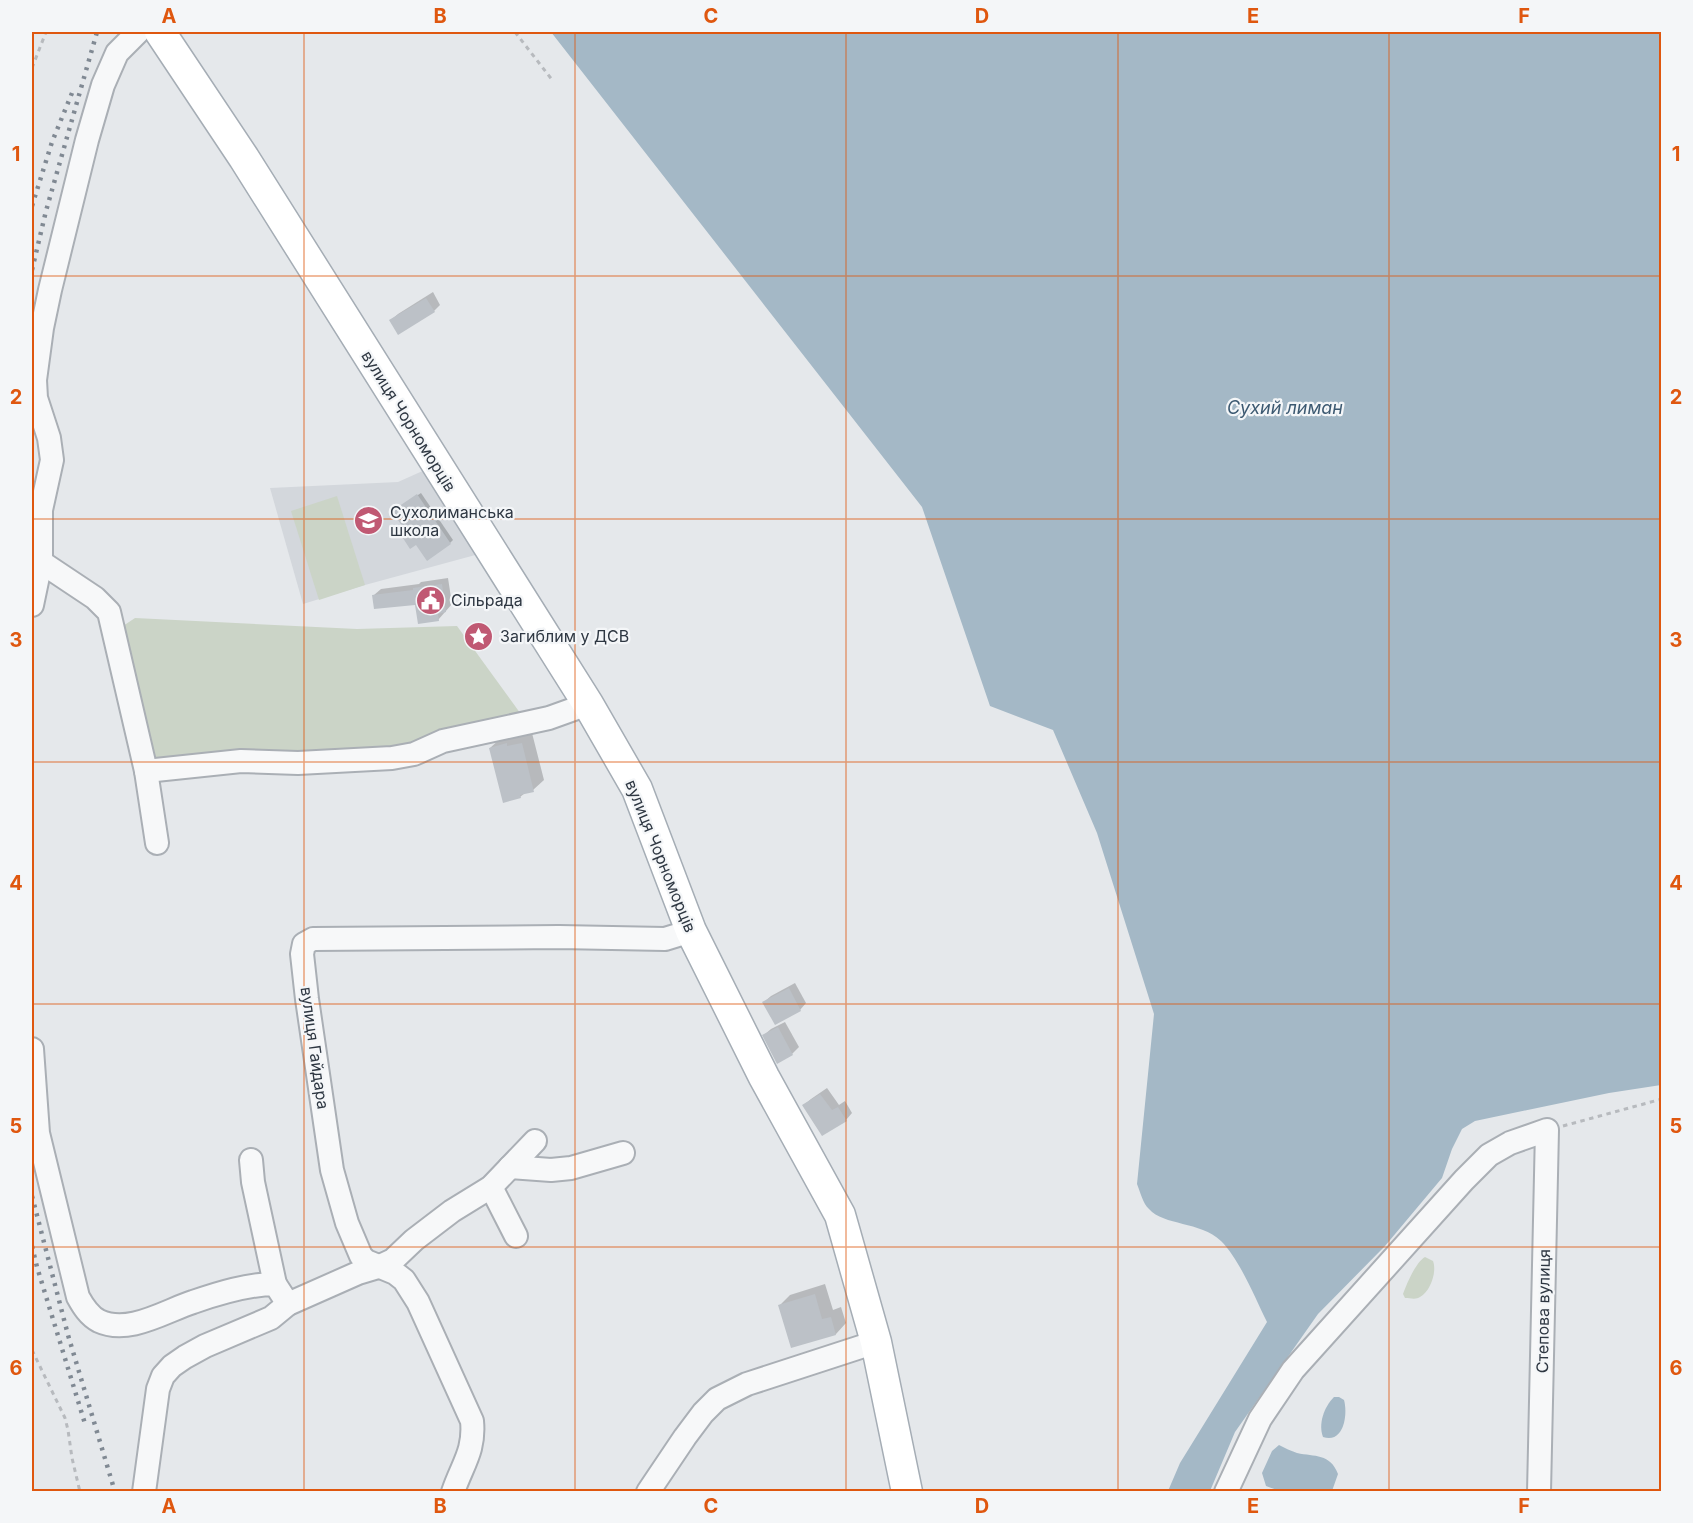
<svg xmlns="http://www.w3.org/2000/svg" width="1693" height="1523" font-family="Inter,sans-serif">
<rect width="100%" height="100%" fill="#e5e8eb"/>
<path fill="#d3d7dc" d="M427 469 479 554 365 585 303 604 270 488 398 482Z"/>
<g fill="#cbd4c7">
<path d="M337 496 365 585 319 600 291 511Z"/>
<path d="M135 618 357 629 457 626 523 717 410 749 151 762 120 628Z"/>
<path d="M1425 1257 1433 1261C1437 1271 1431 1291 1420 1297 1416 1300 1410 1298 1405 1298L1403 1294C1407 1283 1416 1262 1425 1257Z"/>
</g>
<g fill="#a4b8c6">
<path d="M551 32H1661V1085L1609 1093 1475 1121 1462 1129 1452 1149 1442 1178 1385 1246 1318 1314 1235 1432 1210 1491H1168L1180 1463 1267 1322C1255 1298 1240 1260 1221 1241 1200 1221 1164 1226 1149 1209 1143 1204 1140 1191 1137 1184L1154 1014 1097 833 1053 730 990 706 922 507Z"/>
<path d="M1334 1397H1339L1344 1400C1348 1414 1344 1444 1323 1437 1318 1424 1324 1407 1334 1397Z"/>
<path d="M1279 1445C1285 1448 1291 1451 1297 1453 1315 1457 1330 1453 1338 1474L1332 1491H1280L1266 1486 1262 1473 1272 1451Z"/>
</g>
<g fill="#0003">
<path d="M433 292 440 305 434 311 391 320 398 314Z"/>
<path d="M421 493 453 540 450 543 406 528 397 509Z"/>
<path d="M448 578 452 604 438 620 417 604 374 595 381 589 419 584 421 582Z"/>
<path d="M532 733 544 780 533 790 525 793 520 797 490 748 501 738 517 734V737Z"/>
<path d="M795 983 806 1003 800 1010 764 1002 771 996Z"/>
<path d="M785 1022 799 1047 792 1054 764 1035 771 1029Z"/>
<path d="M827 1088 839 1105 845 1101 852 1113 846 1120 804 1105 811 1099Z"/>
<path d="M825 1284 833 1310 841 1307 846 1323 836 1334 792 1346 780 1305 790 1295Z"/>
</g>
<g fill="#bcc1c7">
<path d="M426 298 435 312 398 335 389 320Z"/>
<path d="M417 494 451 544 427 561 416 545 410 549 399 532 404 529 392 511Z"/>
<path d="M442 584 446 612 438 614 439 621 418 624 415 605 374 609 372 595 413 590V588Z"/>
<path d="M507 743V746L522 743 534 792 520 795 521 798 503 803 489 748Z"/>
<path d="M789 988 801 1011 775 1025 762 1002Z"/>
<path d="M778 1027 793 1055 777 1064 762 1035Z"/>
<path d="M820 1094 832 1110 838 1107 847 1121 822 1136 802 1105Z"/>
<path d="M815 1294 822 1319 831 1317 836 1335 791 1348 778 1305Z"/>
</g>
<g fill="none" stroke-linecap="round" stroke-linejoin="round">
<defs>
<g id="minor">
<path d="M41 562 95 598 109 612 146 771 157 843"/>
<path d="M32 605 41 562V510L52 460 49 438 36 398 35 380 42 328 50 290 87 140 103 85 117 53 138 32"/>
<path d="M146 771 241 761 298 763 392 758 414 754 443 741 549 718 588 704"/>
<path d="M32 1049 38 1133 78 1297C83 1306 89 1316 99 1321 129 1335 165 1311 193 1302 219 1293 248 1284 275 1284L288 1304"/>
<path d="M251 1160 253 1182 275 1284"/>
<path d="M510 1167 551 1170 571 1168 623 1153"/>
<path d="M491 1187 516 1236"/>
<path d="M144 1492 158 1389 163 1376 172 1366 185 1357 205 1346 271 1318 288 1304 358 1273 378 1267 393 1260 414 1240 452 1211 491 1187 535 1141"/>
<path d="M453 1492C462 1465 475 1451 472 1421L418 1302 404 1280 395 1273 366 1261 361 1256 347 1223 332 1170 307 999 302 954 304 944 313 939 559 937 665 939 691 931"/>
<path d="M648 1492 685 1437 703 1413 717 1399 747 1384 876 1342"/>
<path d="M1226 1492 1260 1419 1293 1370 1464 1180 1489 1155 1510 1143 1547 1130 1539 1492"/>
</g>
<path id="major" d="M160 32 244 158 588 704 637 789 691 931 764 1077 840 1215 876 1342 907 1492"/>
</defs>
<use href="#minor" stroke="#aaafb5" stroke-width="26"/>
<use href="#major" stroke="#a5adb5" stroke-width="33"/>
<g stroke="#b7babe" stroke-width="3" stroke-dasharray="4.5 4.5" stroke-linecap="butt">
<path d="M515 32 553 81"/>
<path d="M32 68 46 32"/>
<path d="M433 518 442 510"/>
<path d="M1563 1126 1662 1099"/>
<path d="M32 1350 65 1418 68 1430 72 1458 80 1492"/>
</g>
<use href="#minor" stroke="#f7f8f9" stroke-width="22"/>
<use href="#major" stroke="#fff" stroke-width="30"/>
<g stroke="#808993" stroke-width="4.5" stroke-dasharray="3 6" stroke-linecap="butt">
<path d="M32 206 52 142 72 93"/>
<path d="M32 270 46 211 97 32"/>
<path d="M32 1196 68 1335 115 1492"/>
<path d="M32 1246 37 1267 86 1427"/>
</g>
</g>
<path fill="none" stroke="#df570f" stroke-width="1.5" stroke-opacity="0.55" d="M304 32V1492M575 32V1492M846 32V1492M1118 32V1492M1389 32V1492M32 276H1662M32 519H1662M32 762H1662M32 1004H1662M32 1247H1662"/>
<defs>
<symbol id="school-disc" viewBox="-11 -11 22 22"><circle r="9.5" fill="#c05973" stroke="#f4f6f8"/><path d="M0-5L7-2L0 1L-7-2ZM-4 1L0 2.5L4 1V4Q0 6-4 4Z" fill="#fff"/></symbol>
<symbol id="civic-disc" viewBox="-11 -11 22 22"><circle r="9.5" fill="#c05973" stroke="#f4f6f8"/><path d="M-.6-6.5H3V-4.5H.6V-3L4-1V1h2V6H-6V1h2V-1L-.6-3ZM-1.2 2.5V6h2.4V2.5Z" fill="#fff"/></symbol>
<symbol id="sight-disc" viewBox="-11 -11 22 22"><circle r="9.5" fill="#c05973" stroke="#f4f6f8"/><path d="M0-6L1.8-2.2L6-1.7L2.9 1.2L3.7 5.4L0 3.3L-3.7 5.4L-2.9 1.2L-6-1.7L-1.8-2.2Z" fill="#fff"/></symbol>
</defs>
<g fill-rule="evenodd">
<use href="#school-disc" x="352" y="504" width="33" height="33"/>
<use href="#civic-disc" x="414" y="584" width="33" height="33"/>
<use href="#sight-disc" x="462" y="620" width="33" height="33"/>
</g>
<g text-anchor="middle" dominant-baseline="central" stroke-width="4.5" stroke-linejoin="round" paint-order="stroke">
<g font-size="16" fill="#2e3742" stroke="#f4f6f8">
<text transform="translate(409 421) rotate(58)">вулиця Чорноморців</text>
<text transform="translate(661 856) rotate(68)">вулиця Чорноморців</text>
<text transform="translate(315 1048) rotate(82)">вулиця Гайдара</text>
<text transform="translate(1543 1311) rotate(-89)">Степова вулиця</text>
</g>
<g font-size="16" fill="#2e3742" stroke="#f4f6f8" text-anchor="start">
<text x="390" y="512">Сухолиманська<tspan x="390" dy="18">школа</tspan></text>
<text x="451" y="600">Сільрада</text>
<text x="500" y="636">Загиблим у ДСВ</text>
</g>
<g font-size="18" font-style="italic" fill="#3c5971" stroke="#f4f6f8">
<text x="1285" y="407">Сухий лиман</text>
</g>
</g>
<rect width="1693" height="1523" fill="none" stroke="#f4f6f8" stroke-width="66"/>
<rect x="33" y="33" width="1627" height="1457" fill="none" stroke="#df570f" stroke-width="2"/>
<g font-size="20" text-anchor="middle" font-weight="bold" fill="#df570f">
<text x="169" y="23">A</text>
<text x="440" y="23">B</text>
<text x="711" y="23">C</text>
<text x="982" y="23">D</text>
<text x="1253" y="23">E</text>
<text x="1524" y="23">F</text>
<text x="16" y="161">1</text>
<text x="1676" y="161">1</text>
<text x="16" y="404">2</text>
<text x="1676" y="404">2</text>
<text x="16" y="647">3</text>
<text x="1676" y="647">3</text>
<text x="16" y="890">4</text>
<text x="1676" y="890">4</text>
<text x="16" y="1133">5</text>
<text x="1676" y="1133">5</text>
<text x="16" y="1375">6</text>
<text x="1676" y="1375">6</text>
<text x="169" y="1513">A</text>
<text x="440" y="1513">B</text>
<text x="711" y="1513">C</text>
<text x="982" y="1513">D</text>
<text x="1253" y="1513">E</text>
<text x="1524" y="1513">F</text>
</g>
</svg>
